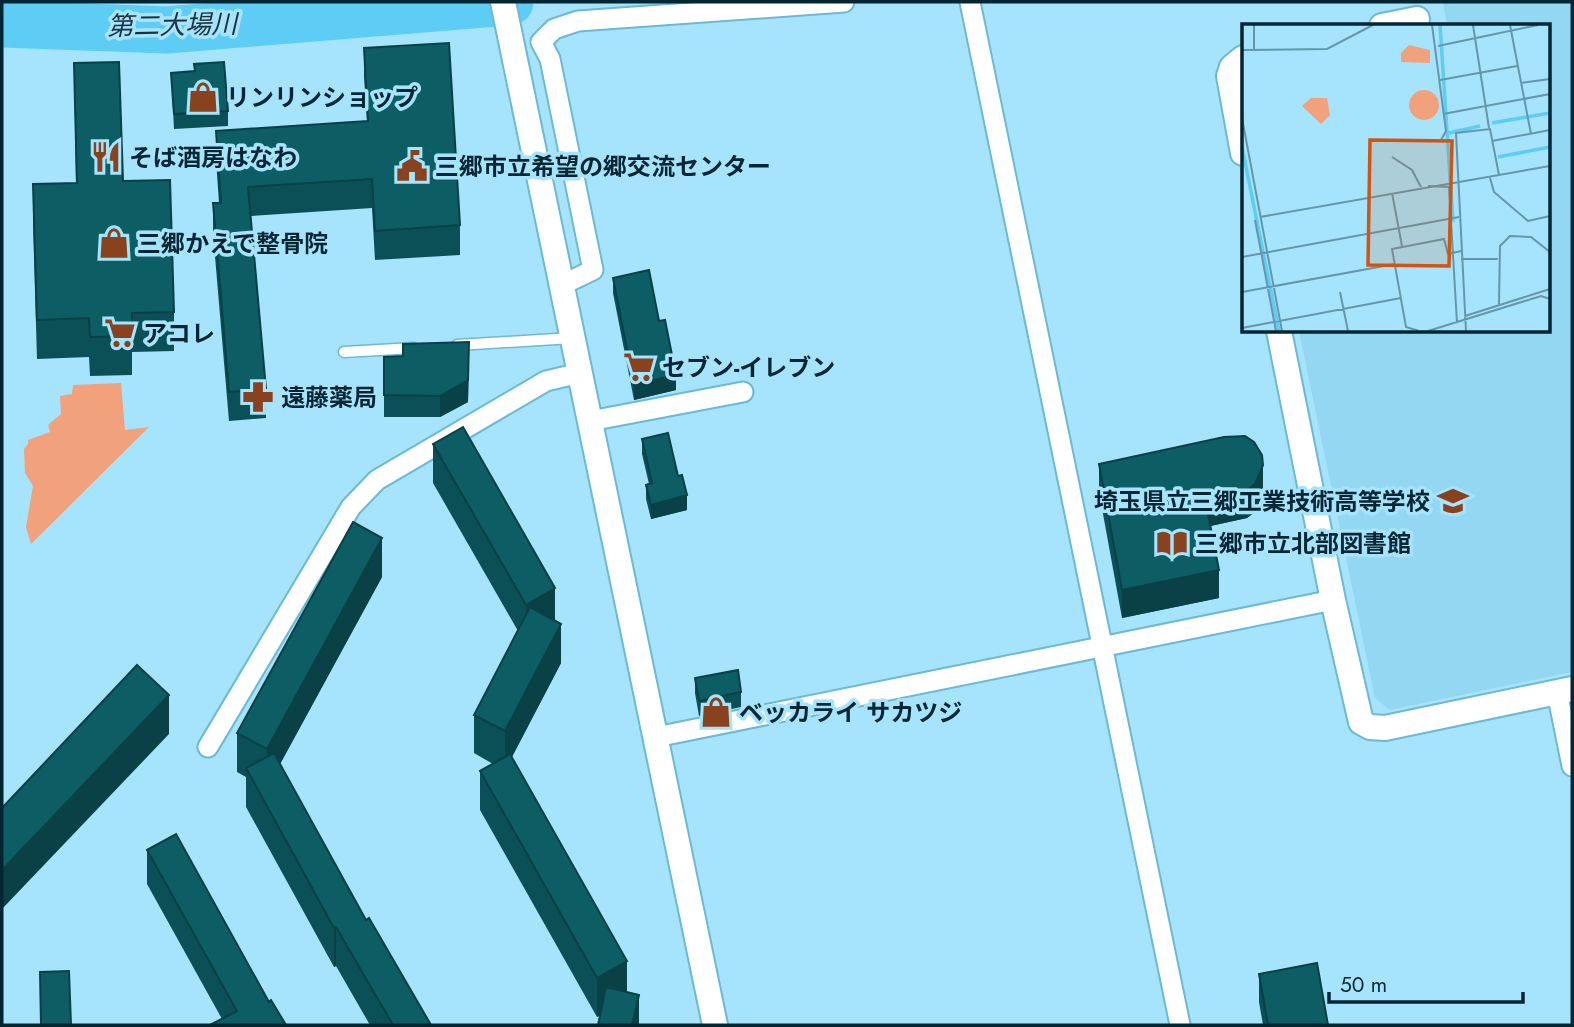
<svg xmlns="http://www.w3.org/2000/svg" width="1574" height="1027" font-family="Jost,'Noto Sans JP',sans-serif">
<rect width="100%" height="100%" fill="#a6e3fc"/>
<path fill="#93d7f3" d="M1443 2H1572V672L1390 710 1375 698 1299 331H1548V26H1447Z"/>
<path fill="#f1a17c" d="M121 383 125 430 149 427 31 544 26 527 33 486 25 473 24 449 28 444V440L50 432 48 425 61 414 60 396 72 394 73 385Z"/>
<g fill="none" stroke-linecap="round" stroke-linejoin="round">
<path stroke="#5ecdf6" stroke-width="47" d="M2 24 167 30 510 2"/>
<defs>
<g id="service">
<path d="M457 345 572 338"/>
<path d="M344 352 414 348"/>
</g>
<g id="minor">
<path d="M970 2 1180 1025"/>
<path d="M562 285 593 270 550 59 541 42 554 29 578 21 844 2"/>
<path d="M590 421 743 392"/>
<path d="M1557 692 1572 766"/>
<path d="M656 737 1333 600"/>
<path d="M208 747 351 507 377 480 546 381 580 373"/>
</g>
<g id="tertiary">
<path d="M503 2 715 1025"/>
<path d="M1382 26 1417 19"/>
<path d="M1243 58 1232 67 1229 76 1243 153"/>
<path d="M1279 331 1333 600 1361 722 1370 727 1385 728 1572 689"/>
</g>
</defs>
<use href="#service" stroke="#6bb9d7" stroke-width="13"/>
<use href="#minor" stroke="#6bb9d7" stroke-width="23"/>
<use href="#tertiary" stroke="#6bb9d7" stroke-width="28"/>
<use href="#service" stroke="#fff" stroke-width="10"/>
<use href="#minor" stroke="#fff" stroke-width="19"/>
<use href="#tertiary" stroke="#fff" stroke-width="24"/>
</g>
<g fill="#0b5056">
<path d="M364 48 460 225V255L375 260 372 208 251 216 266 389V418L229 421 213 233V203H219L216 160V131L367 121 364 77Z"/>
<path d="M74 63 123 181 174 312V351L132 352V375L90 376 89 357 37 359 33 223V184L76 183Z"/>
<path d="M171 73 228 111V126L174 129Z"/>
<path d="M613 278 659 321 676 390 634 400 613 293Z"/>
<path d="M403 344 469 364 468 402 440 417H384V357L403 356Z"/>
<path d="M642 439 678 476 687 510 651 519 646 499V485L649 484 642 454Z"/>
<path d="M433 444 555 621 561 663 512 757 627 992 639 1025 600 1015 597 1017 480 810V771L493 764 474 753V715L518 631 433 483Z"/>
<path d="M1099 464 1263 493 1255 512 1247 518 1211 526 1219 598 1122 618 1099 492Z"/>
<path d="M382 577 280 764 366 920 431 1025H370L336 966 334 967 246 807V777L237 772V733Z"/>
<path d="M695 678 741 692V707L699 716 695 693Z"/>
<path d="M147 850 269 1002 222 1019 147 884Z"/>
<path d="M1259 974 1328 1025H1263L1259 1002Z"/>
</g>
<g fill="#094146">
<path d="M469 342 468 402 440 417V396Z"/>
<path d="M676 375V390L634 400V385Z"/>
<path d="M1263 465V493L1255 512 1247 518 1205 527V499Z"/>
<path d="M687 495V510L651 519V505Z"/>
<path d="M382 538V577L267 788V749Z"/>
<path d="M1219 570V598L1122 618V590Z"/>
<path d="M555 588V627L526 644V605Z"/>
<path d="M561 624V663L505 770V731Z"/>
<path d="M169 695V734L2 909V870Z"/>
<path d="M336 927V966L334 967V928Z"/>
<path d="M627 961V1000L597 1017V978Z"/>
<path d="M639 995V1025H632Z"/>
</g>
<g fill="#0d5d64" stroke="#094146" stroke-width="2">
<path d="M449 43 460 225 375 231 372 179 248 187 266 389 229 392 213 203H221L216 131 368 121 364 48Z"/>
<path d="M119 62 123 181 170 180 174 312 132 313V336L90 337 89 318 37 320 33 184 77 183 74 63Z"/>
<path d="M224 62 228 111 174 114 171 73 195 71 194 64Z"/>
<path d="M649 270 659 321 665 320 676 375 634 385 613 278Z"/>
<path d="M469 342 468 380 440 396 384 395V357L403 356V344Z"/>
<path d="M463 427 555 588 526 605 433 444Z"/>
<path d="M668 433 678 476 682 475 687 495 651 505 646 485 652 483 642 439Z"/>
<path d="M1245 436 1254 442 1262 455 1263 465 1255 484 1247 490 1205 499 1219 570 1122 590 1099 464 1224 437Z"/>
<path d="M353 522 382 538 267 749 237 733Z"/>
<path d="M530 607 561 624 505 731 474 715Z"/>
<path d="M137 665 169 695 2 870V808Z"/>
<path d="M738 670 741 692 699 701 695 678Z"/>
<path d="M274 753 366 920 369 918 431 1025H393L336 927 334 928 246 768Z"/>
<path d="M510 754 627 961 597 978 480 771Z"/>
<path d="M176 834 269 1002 271 1000 286 1025H210L237 1011 147 850Z"/>
<path d="M1317 963 1328 1025H1268L1259 974Z"/>
<path d="M69 971 71 1025H41L40 972Z"/>
<path d="M606 987 639 995 632 1025H598Z"/>
</g>
<defs>
<symbol id="shop-bare" viewBox="-9 -9 18 18"><path d="M-5-2.5h2.3a2.7 3.5 0 0 1 5.4 0H5L5.5 6h-11ZM-1.5-2.5h3a1.5 2.3 0 0 0-3 0Z" fill="#89421e" stroke="#a6e3fc" stroke-width="2.5" paint-order="stroke"/></symbol>
<symbol id="restaurant-bare" viewBox="-9 -9 18 18"><path d="M-5-6h1v4h1v-4h1v4h1v-4h1v5L-1.5 .5V6h-2V.5L-5-1ZM5-6V6H3V1.5H1.5Q1.5-4 5-6Z" fill="#89421e" stroke="#a6e3fc" stroke-width="2.5" paint-order="stroke"/></symbol>
<symbol id="civic-bare" viewBox="-9 -9 18 18"><path d="M-.6-6.5H3V-4.5H.6V-3L4-1V1h2V6H-6V1h2V-1L-.6-3ZM-1.2 2.5V6h2.4V2.5Z" fill="#89421e" stroke="#a6e3fc" stroke-width="2.5" paint-order="stroke"/></symbol>
<symbol id="supermarket-bare" viewBox="-9 -9 18 18"><path d="M-6-5.5h2.5l.6 2H6L4.5 2H-2.5L-4.4-4H-6ZM-1.5 3.2a1.3 1.3 0 1 0 .1 0ZM3 3.2a1.3 1.3 0 1 0 .1 0Z" fill="#89421e" stroke="#a6e3fc" stroke-width="2.5" paint-order="stroke"/></symbol>
<symbol id="pharmacy-bare" viewBox="-9 -9 18 18"><path d="M-2-6h4v4h4v4h-4v4h-4v-4h-4v-4h4Z" fill="#89421e" stroke="#a6e3fc" stroke-width="2.5" paint-order="stroke"/></symbol>
<symbol id="school-bare" viewBox="-9 -9 18 18"><path d="M0-5L7-2L0 1L-7-2ZM-4 1L0 2.5L4 1V4Q0 6-4 4Z" fill="#89421e" stroke="#a6e3fc" stroke-width="2.5" paint-order="stroke"/></symbol>
<symbol id="library-bare" viewBox="-9 -9 18 18"><path d="M-6-4Q-3-5.5-.7-3.5V5Q-3 3-6 4ZM6-4Q3-5.5 .7-3.5V5Q3 3 6 4Z" fill="#89421e" stroke="#a6e3fc" stroke-width="2.5" paint-order="stroke"/></symbol>
</defs>
<g fill-rule="evenodd">
<use href="#shop-bare" x="181" y="75" width="44" height="44"/>
<use href="#restaurant-bare" x="84" y="135" width="44" height="44"/>
<use href="#civic-bare" x="390" y="144" width="44" height="44"/>
<use href="#shop-bare" x="92" y="221" width="44" height="44"/>
<use href="#supermarket-bare" x="98" y="311" width="44" height="44"/>
<use href="#supermarket-bare" x="617" y="345" width="44" height="44"/>
<use href="#pharmacy-bare" x="236" y="375" width="44" height="44"/>
<use href="#school-bare" x="1431" y="479" width="44" height="44"/>
<use href="#library-bare" x="1150" y="521" width="44" height="44"/>
<use href="#shop-bare" x="694" y="690" width="44" height="44"/>
</g>
<g text-anchor="middle" dominant-baseline="central" stroke-width="7" stroke-linejoin="round" paint-order="stroke">
<g font-size="24" font-weight="bold" fill="#032632" stroke="#a6e3fc" text-anchor="start">
<text x="226" y="97">リンリンショップ</text>
<text x="129" y="157">そば酒房はなわ</text>
<text x="435" y="166">三郷市立希望の郷交流センター</text>
<text x="137" y="243">三郷かえで整骨院</text>
<text x="143" y="333">アコレ</text>
<text x="662" y="367">セブン-イレブン</text>
<text x="281" y="397">遠藤薬局</text>
<text x="1430" y="501" text-anchor="end">埼玉県立三郷工業技術高等学校</text>
<text x="1195" y="543">三郷市立北部図書館</text>
<text x="739" y="712">ベッカライ サカツジ</text>
</g>
<g font-size="26" font-style="italic" fill="#1a323c" stroke="#a6e3fc">
<text transform="translate(172 25) rotate(-1)">第二大場川</text>
</g>
</g>
<g transform="translate(1242 24)">
<rect width="308" height="308" fill="#a6e3fc"/>
<path d="M167 21 188 26V39L159 38V29ZM167 81a15 15 0 1 1 30 0a15 15 0 1 1-30 0ZM69 74H85L88 91 79 100 60 82Z" fill="#f1a17c"/>
<path fill="none" stroke="#5ecdf6" stroke-width="3.5" d="M198 1 211 198M250 99 308 89M207 109 238 102M0 123 37 307M256 133 308 123"/>
<path fill="none" stroke="#6597ab" stroke-width="2" d="M12 1V26M190 1 204 107 199 116M231 1 247 104M268 1 289 110M196 22 296 1M0 26 85 25 131 1M198 56 275 42M279 59 308 55M201 90 308 70M0 94 40 307M250 117 308 106M150 133 170 146 179 163M248 154 252 168 286 197 308 192M186 162 207 163 215 299M150 169 160 222M18 193 308 142M13 196 34 307M0 233 217 193M219 235H256M0 268 153 240M98 268 106 307M257 280 258 222 268 212 289 213 308 228M223 292 308 265M0 304 159 274M177 307 164 303 150 225 202 215 206 230 219 227M186 307 299 272 308 275M224 307 214 109 248 105 257 151"/>
<path fill="#d15410" fill-opacity="0.15" stroke="#d15410" stroke-width="3.5" d="M128 116 210 117 207 242 126 241Z"/>
<rect width="308" height="308" fill="none" stroke="#032632" stroke-width="3.5"/>
</g>
<rect width="1574" height="1027" fill="none" stroke="#032632" stroke-width="7"/>
<path d="M1329 992v10h194v-10" fill="none" stroke="#032632" stroke-width="3.5"/>
<text x="1340" y="992" font-size="21" fill="#032632" stroke="#a6e3fc" stroke-width="5" paint-order="stroke">50 m</text>
</svg>
